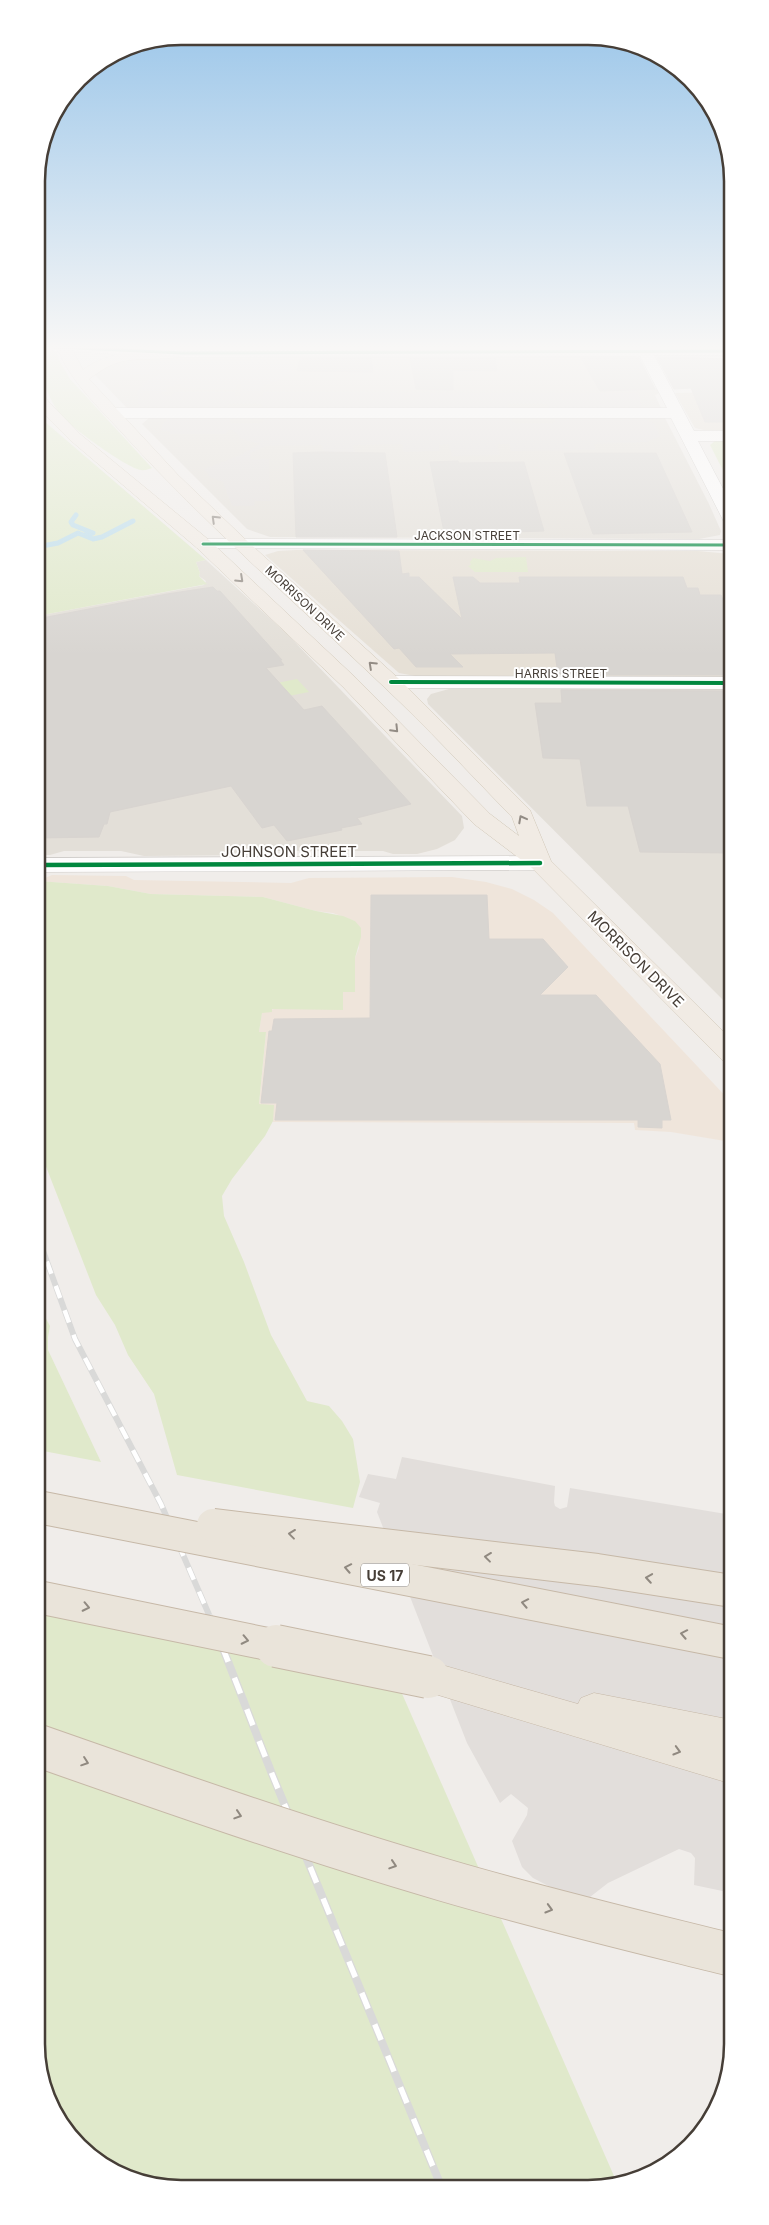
<svg xmlns="http://www.w3.org/2000/svg" width="769" height="2225" font-family="Inter,sans-serif">
<rect width="100%" height="100%" fill="#f0edea"/>
<g fill="#e3dfd8">
<path d="M298 345H549L550 348H300L298 347Z"/>
<path d="M407 354 423 370V354L635 356 651 387 657 389 660 393 655 395 661 408H127L95 375 103 365 138 358 294 357 297 355Z"/>
<path d="M661 416 665 418 709 504 721 531 720 535 699 539 270 537 247 529 142 424 149 418Z"/>
<path d="M206 560 287 634 462 816 464 828 455 840 437 849 417 854H393L383 851H275L261 855 144 856 121 851H64L50 855H37V616L204 585 206 581 199 576 200 573 196 562Z"/>
<path d="M449 689H731V1008L428 704 427 699 431 694Z"/>
</g>
<path fill="#efe5db" d="M52 875 126 876 134 880 291 883 309 878 452 877 486 882 512 889 534 900 553 913 731 1102V1142L671 1132 635 1130 634 1123 272 1122 273 1121 259 1105 266 1032H259L262 1012 343 992H355V958L359 948 355 921 333 913 316 911 263 897 151 894 108 886 38 881Z"/>
<g fill="#e6e0d6">
<path d="M730 392V430H704L695 428 675 393Z"/>
<path d="M296 550 698 551 730 554 731 677 415 676 399 673 265 555 278 551Z"/>
</g>
<g fill="#e0e9cb">
<path d="M75 345H279L277 347 271 348H143Z"/>
<path d="M55 349 60 362 70 379 152 468C149 469 144 471 141 470 128 469 66 424 59 413 47 395 38 372 42 351Z"/>
<path d="M37 415 206 560 196 562 200 573 199 576 207 584 37 616Z"/>
<path d="M715 441H730V484L710 445Z"/>
<path d="M496 558 526 557 528 572H475L468 566 471 565 470 562 473 558 490 561Z"/>
<path d="M297 679 309 692 263 701 252 688Z"/>
<path d="M38 881 108 886 151 894 263 897 316 911 343 916 355 921 361 928V937L355 958V992H343V1010L272 1009V1012L262 1013 259 1032H266L259 1104 274 1105 273 1121 265 1136 232 1179 222 1196 224 1216 244 1262 271 1335 307 1401 329 1406 342 1421 353 1439 360 1482 353 1508 177 1475 154 1394 128 1355 115 1325 96 1295 38 1146Z"/>
<path d="M38 1304 50 1326 48 1337V1350L101 1462 38 1450Z"/>
<path d="M38 1602 396 1680 618 2185 153 2186 79 2147 39 2073Z"/>
</g>
<g fill="#e2dedb" fill-rule="evenodd">
<path d="M268 360V363L270 364H293L291 373 284 378 262 386 259 396H263L264 392 637 393 642 407 549 408 548 404 544 403H511L508 405 509 408 261 407 262 404 258 403H232L228 404 227 407H139L137 391 149 380 159 375 160 370H153L152 374H119L128 362ZM177 385H181V388L236 389 237 385H241L240 396 238 397 235 396V392H175L173 395 169 396 161 394 162 391H167L168 387Z"/>
<path d="M167 419H230L229 422 232 423H259L263 422 264 419H512V422L518 423H551L556 422 555 419H644L654 423 660 436 647 442 594 444 596 450 511 451 509 444H497L500 455 452 456 449 444 439 445V451L404 452 402 444 353 445 355 452H324L322 445 266 446 251 453 250 458 251 460 269 459 270 501H255L254 506H232L223 482 210 477 204 469 238 456 260 444 242 439 233 430H228L226 434H170V431L161 430 163 423 166 422Z"/>
<path d="M402 1457 555 1486 554 1502 555 1506 560 1509 567 1507 570 1488 732 1515V1893L694 1885 695 1858 691 1853 679 1849 608 1883 590 1897 562 1893 533 1878 522 1867 512 1841 527 1815 528 1808 511 1794 500 1803 467 1743 377 1512 380 1503 359 1497 368 1474 396 1479Z"/>
</g>
<g fill="none" stroke-linecap="round" stroke-linejoin="round">
<g stroke="#bdddeb" stroke-width="5">
<path d="M76 515 71 522 73 525 93 533 85 535"/>
<path d="M37 547 58 543 78 533 93 539 102 537 133 521"/>
</g>
</g>
<g fill="#d8d5d1" stroke="#d8d4d0">
<path d="M657 357 730 359V422H705L691 388 674 389Z"/>
<path d="M371 358 373 372 297 371 300 359Z"/>
<path d="M410 358H495L497 371 453 370V390L416 389Z"/>
<path d="M581 358H639L655 389 600 391Z"/>
<path d="M321 452 385 453 397 537H296L293 453Z"/>
<path d="M564 453H656L692 532 593 534Z"/>
<path d="M458 461 459 463 524 462 544 531 514 532V530L444 532 430 462Z"/>
<path d="M303 550 399 551 402 574 409 573V577H419L462 619 453 577H473L480 583H520L519 577H683L687 588H698L700 595H721L731 619V675H558L555 653 450 654 463 667H416L399 648 394 649Z"/>
<path d="M213 587 217 591H220L282 660H280L284 665 266 668 304 710 322 706 411 804 357 818 362 824 341 828 342 830 287 841 274 825 262 828 231 786 110 812 107 824H104L99 837 37 838V631L42 618 167 594Z"/>
<path d="M561 690 731 691V853L640 852 628 806H587L580 759 543 758 535 703H562Z"/>
<path d="M371 895H487L489 939H543L568 967 540 995H596L660 1064 671 1120H662V1128L638 1127V1120H275L277 1103H261L269 1031H272L274 1019 370 1018Z"/>
</g>
<g fill="none" stroke-linecap="round" stroke-linejoin="round">
<defs>
<g id="minor">
<path d="M37 345H101L183 349 636 347 635 345H649L650 347H730V355H654L694 431H730V441H698L730 502V523L724 522 722 518 671 418H112L107 416 104 413 107 410 112 408H667L640 356 183 357 37 350Z"/>
<path d="M203 539 730 540V550L197 548 194 544 197 540Z"/>
<path d="M391 676 731 677V689L391 688 384 686 381 682 384 678Z"/>
<path d="M540 856 548 858 552 863 548 868 540 870 38 872 37 858Z"/>
</g>
<path id="major" d="M56 345H70L83 370C105 352 160 343 188 350L190 353C184 361 134 357 120 362 108 365 99 372 89 379L178 475 246 540 398 678 530 810 551 861 731 1039V1062L722 1060 532 868 474 824 343 687 197 548 70 440 37 407V390L42 391 48 401 80 434 209 540 357 679 490 814 519 836 512 817C469 773 427 727 382 685 295 602 205 524 124 435 99 407 69 381 56 345Z"/>
<path id="highway" d="M428 1661 578 1704 581 1698 594 1693 732 1720V1784L415 1688 409 1677 415 1666Z"/>
</defs>
<use href="#minor" stroke="#ccc9c6" stroke-width="1"/>
<use href="#major" stroke="#d1c8b8" stroke-width="1"/>
<use href="#highway" stroke="#c6b8a7" stroke-width="1"/>
<use href="#minor" fill="#fdfcfc" fill-rule="evenodd"/>
<use href="#major" fill="#f1ebe4" fill-rule="evenodd"/>
<use href="#highway" fill="#eae4da" fill-rule="evenodd"/>
<defs>
<path id="rail-far1" d="M38 1237 75 1339 161 1504 223 1647"/>
<path id="rail" d="M222 1646 272 1774 441 2186"/>
</defs>
<use href="#rail-far1" stroke="#d9d9d8" stroke-width="6"/>
<use href="#rail" stroke="#d9d9d8" stroke-width="8"/>
<use href="#rail-far1" stroke="#fff" stroke-width="4.5" stroke-dasharray="13" stroke-linecap="butt"/>
<use href="#rail" stroke="#fff" stroke-width="5.5" stroke-dasharray="17" stroke-linecap="butt"/>
<defs>
<g id="highway-bridge-far1">
<path d="M38 1507 732 1643"/>
<path d="M213 1525 597 1570 732 1591"/>
<path d="M38 1597 282 1647"/>
</g>
<g id="highway-bridge">
<path d="M276 1646 428 1677"/>
<path d="M39 1746C173 1793 307 1840 444 1880 539 1908 636 1931 732 1955"/>
</g>
</defs>
<use href="#highway-bridge-far1" stroke="#c6b8a7" stroke-width="34" stroke-linecap="butt"/>
<use href="#highway-bridge" stroke="#c6b8a7" stroke-width="44" stroke-linecap="butt"/>
<use href="#highway-bridge-far1" stroke="#eae4da" stroke-width="32"/>
<use href="#highway-bridge" stroke="#eae4da" stroke-width="42"/>
<defs>
<g id="cycleway-far2">
<path d="M37 346 183 353 730 351"/>
<path d="M203 544 730 545"/>
</g>
<path id="cycleway-far1" d="M391 682 731 683"/>
<path id="cycleway" d="M37 865 540 863"/>
</defs>
<use href="#cycleway-far2" stroke="#fff" stroke-width="5"/>
<use href="#cycleway-far1" stroke="#fff" stroke-width="6"/>
<use href="#cycleway" stroke="#fff" stroke-width="8"/>
<use href="#cycleway-far2" stroke="#00873e" stroke-width="3"/>
<use href="#cycleway-far1" stroke="#00873e" stroke-width="4"/>
<use href="#cycleway" stroke="#00873e" stroke-width="4.5"/>
</g>
<defs><path id="oneway-chevron" d="M-2-3.5L2.5 0L-2 3.5" fill="none" stroke-width="1.6" stroke-linecap="round" stroke-linejoin="round" transform="scale(1.25)"/></defs>
<g stroke="#938c85">
<use href="#oneway-chevron" transform="translate(215 519) rotate(-136)"/>
<use href="#oneway-chevron" transform="translate(240 579) rotate(43)"/>
<use href="#oneway-chevron" transform="translate(372 665) rotate(-137)"/>
<use href="#oneway-chevron" transform="translate(395 729) rotate(46)"/>
<use href="#oneway-chevron" transform="translate(522 819) rotate(-118)"/>
</g>
<g stroke="#908980">
<use href="#oneway-chevron" transform="translate(292 1534) rotate(-173)"/>
<use href="#oneway-chevron" transform="translate(488 1557) rotate(-173)"/>
<use href="#oneway-chevron" transform="translate(348 1568) rotate(-169)"/>
<use href="#oneway-chevron" transform="translate(649 1578) rotate(-171)"/>
<use href="#oneway-chevron" transform="translate(525 1603) rotate(-169)"/>
<use href="#oneway-chevron" transform="translate(86 1607) rotate(12)"/>
<use href="#oneway-chevron" transform="translate(684 1634) rotate(-169)"/>
<use href="#oneway-chevron" transform="translate(245 1640) rotate(12)"/>
<use href="#oneway-chevron" transform="translate(677 1751) rotate(16)"/>
<use href="#oneway-chevron" transform="translate(85 1762) rotate(19)"/>
<use href="#oneway-chevron" transform="translate(238 1815) rotate(18)"/>
<use href="#oneway-chevron" transform="translate(393 1865) rotate(18)"/>
<use href="#oneway-chevron" transform="translate(549 1909) rotate(16)"/>
</g>
<linearGradient id="sky" x2="0" y2="1"><stop stop-color="#97c4e9"/><stop offset="0.53" stop-color="#f8f7f6"/><stop offset="1" stop-color="#f8f7f6" stop-opacity="0"/></linearGradient>
<rect width="769" height="656" fill="url(#sky)"/>
<g text-anchor="middle" dominant-baseline="central" stroke-width="4" stroke-linejoin="round" paint-order="stroke">
<g font-size="12" fill="#463e37" stroke="#fff">
<text x="467" y="535">JACKSON STREET</text>
<text transform="translate(305 603) rotate(43)">MORRISON DRIVE</text>
<text x="561" y="673">HARRIS STREET</text>
</g>
<rect fill="#fff" stroke="#7e7873" stroke-width="1" x="361" y="1563.5" width="48" height="23" rx="4"/>
<g font-size="14" font-weight="bold" fill="#463e37">
<text x="385" y="1575">US 17</text>
</g>
<g font-size="15" fill="#463e37" stroke="#fff">
<text x="289" y="851">JOHNSON STREET</text>
<text transform="translate(636 959) rotate(45)">MORRISON DRIVE</text>
</g>
</g>
<path d="M0 0H769V2225H0ZM181 45H588A136 136 0 0 1 724 181V2044A136 136 0 0 1 588 2180H181A136 136 0 0 1 45 2044V181A136 136 0 0 1 181 45Z" fill="#fff" fill-rule="evenodd"/>
<path fill="none" stroke="#463e37" stroke-width="2.5" d="M181 45H588A136 136 0 0 1 724 181V2044A136 136 0 0 1 588 2180H181A136 136 0 0 1 45 2044V181A136 136 0 0 1 181 45Z"/>
</svg>
